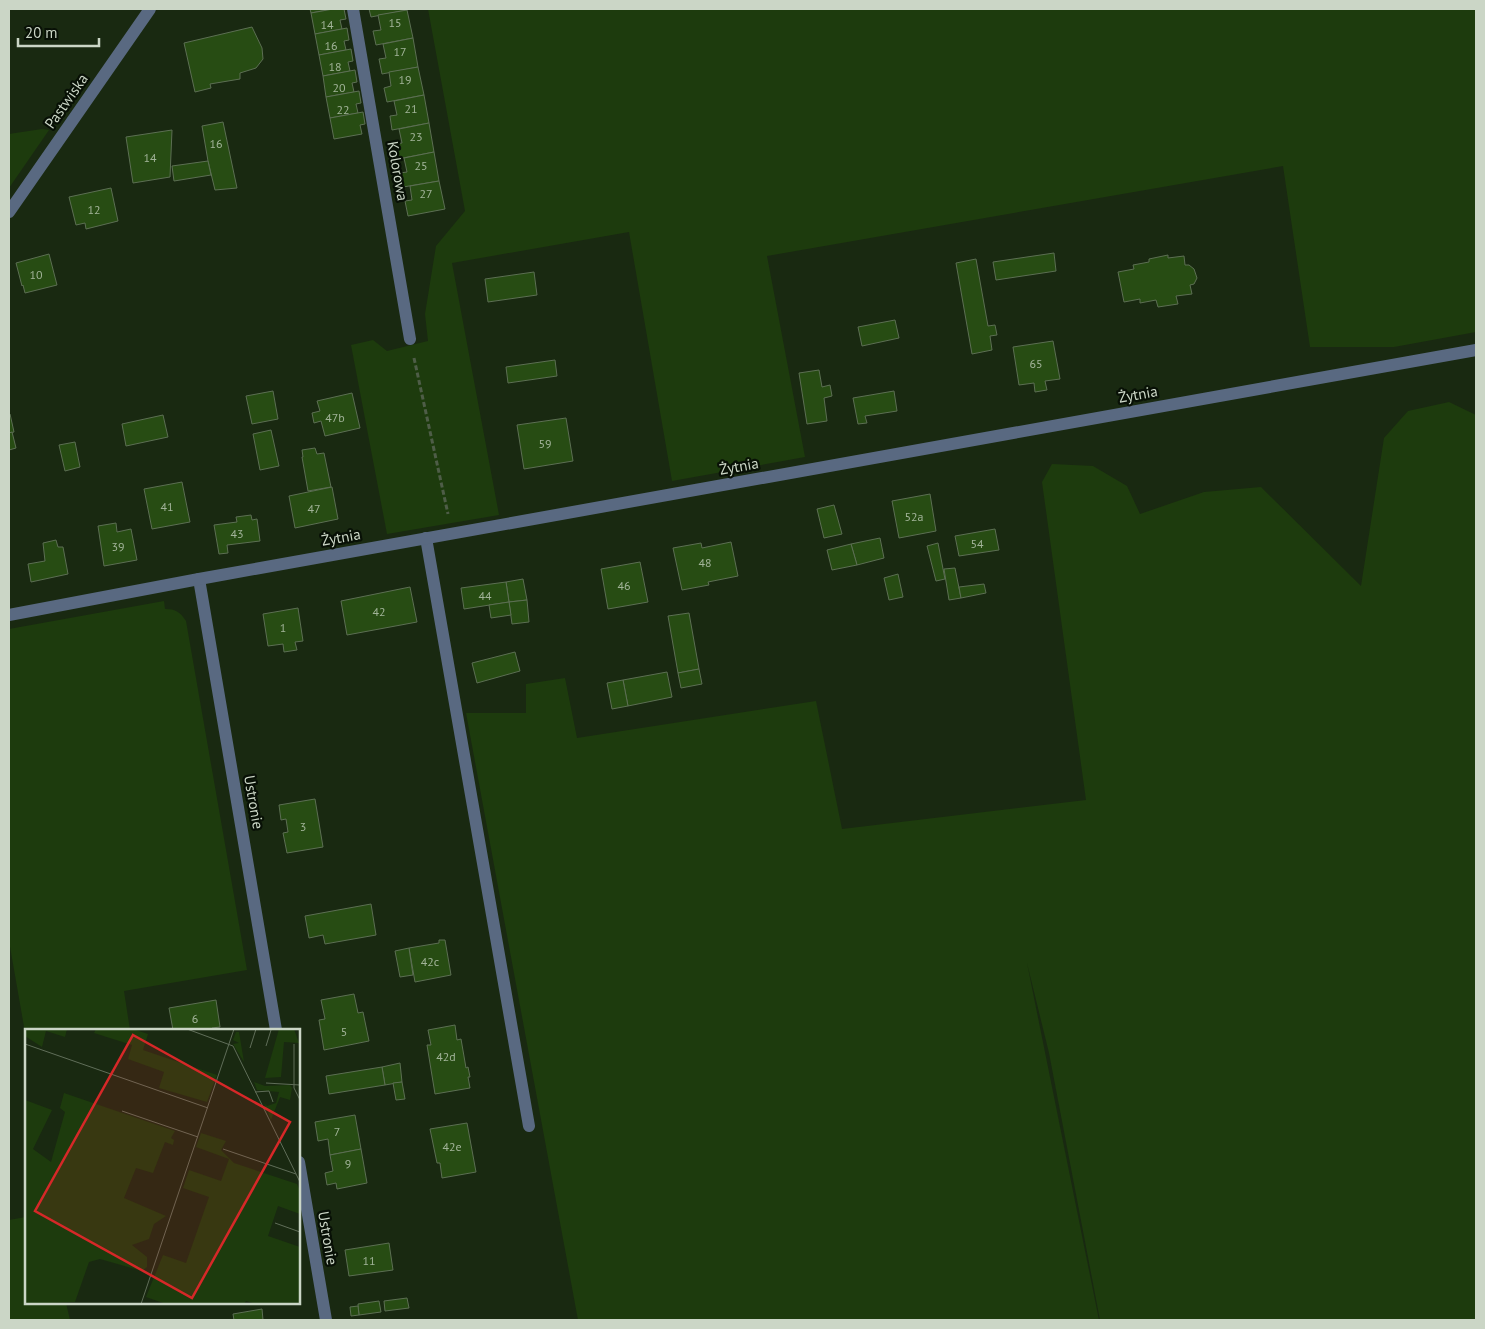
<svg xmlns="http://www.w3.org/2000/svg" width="1485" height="1329" font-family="'PT Sans',sans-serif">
<rect width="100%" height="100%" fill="#192911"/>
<g fill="#1d3b0d">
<path d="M428 9H1476V332L1394 347H1310L1283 166 767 256 805 457 672 481 629 232 452 263 499 515 387 534 351 345 373 340 387 351 428 341 425 314 436 246 465 211Z"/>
<path d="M42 129 49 130 9 188V134Z"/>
<path d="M1449 402 1476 415V1320H1100L1049 1053 1027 963 1099 1320H578L466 713H526V684L565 678 577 738 816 701 842 829 1086 800 1042 482 1052 464 1093 466 1127 486 1140 514 1204 492 1261 487 1361 586 1384 438 1408 411Z"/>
<path d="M164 601 165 609C176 609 180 612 186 621L247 970 124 991 130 1030H26V1038L9 941V629Z"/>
<path d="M26 1217V1303H66L70 1320H9V1220Z"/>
</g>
<g fill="#274c13" stroke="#5c6f53">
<path d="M310 9H333L311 13Z"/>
<path d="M333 9H344L346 19 340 20 342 29 315 34 311 13Z"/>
<path d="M369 9H407V10L371 17Z"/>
<path d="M407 10 413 38 376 45 373 31 381 30 378 15Z"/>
<path d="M252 27 262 48 263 59 256 68 240 73V79L210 84 211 88 195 92 184 43Z"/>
<path d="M347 28 349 40 344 41 346 50 319 55 315 34Z"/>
<path d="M413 38 418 67 382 74 379 59 386 58 383 44Z"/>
<path d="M351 49 353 61 348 62 350 71 323 76 319 55Z"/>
<path d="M418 67 424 95 387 102 384 88 391 86 389 72Z"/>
<path d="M355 70 357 82 352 83 354 92 326 97 323 76Z"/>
<path d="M359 91 361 103 356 104 358 113 330 118 326 97Z"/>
<path d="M424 95 429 123 392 130 390 116 397 115 394 101Z"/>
<path d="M363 112 365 124 360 125 362 134 334 139 330 118Z"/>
<path d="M223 122 237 188 215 190 208 161 202 126Z"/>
<path d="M429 123 434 152 398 159 395 144 402 143 399 129Z"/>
<path d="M172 130 170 177 133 183 126 137Z"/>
<path d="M434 152 439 181 403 187 400 173 407 172 404 158Z"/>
<path d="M208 161 211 175 174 181 172 166Z"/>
<path d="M439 181 445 209 408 216 405 201 412 200 410 186Z"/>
<path d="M111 188 118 221 86 229 85 223 76 225 69 197Z"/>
<path d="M1054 253 1056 271 996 280 993 262Z"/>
<path d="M49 254 57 285 25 293 23 285 22 286 16 263Z"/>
<path d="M1168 255V258L1184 256 1185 265H1189L1194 269 1197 278 1194 284 1190 285 1192 294 1176 296 1178 304 1158 307 1156 300 1140 303V299L1124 302 1118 272 1134 269 1133 265 1149 262V259Z"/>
<path d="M976 259 988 326 995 325 997 335 990 336 992 350 972 354 956 263Z"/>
<path d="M534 272 537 295 488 302 485 279Z"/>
<path d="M895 320 899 338 862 346 858 327Z"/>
<path d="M1053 341 1060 379 1045 381 1047 390 1035 392 1034 383 1019 385 1013 347Z"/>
<path d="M555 360 557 376 508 383 506 367Z"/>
<path d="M819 370 822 387 830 385 832 396 824 398 827 421 807 424 799 373Z"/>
<path d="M273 391 278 419 252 424 246 396Z"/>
<path d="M894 391 897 411 865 416 867 423 858 424 853 398Z"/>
<path d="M352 393 360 428 325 436 321 421 314 423 312 413 320 411 317 401Z"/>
<path d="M10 414 14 432 9 433V415Z"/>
<path d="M163 415 168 437 126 446 122 424Z"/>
<path d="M566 418 573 461 524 469 517 425Z"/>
<path d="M271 430 279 466 260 470 253 434Z"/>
<path d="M12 432 16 448 9 450V433Z"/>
<path d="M75 442 80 467 65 471 59 445Z"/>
<path d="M315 448 317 454 324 453 331 487 308 491 302 457H303L302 450Z"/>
<path d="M182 482 190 522 152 529 144 489Z"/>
<path d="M332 487 338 519 295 528 289 496Z"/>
<path d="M930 494 936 531 899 538 892 501Z"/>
<path d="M834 505 842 534 824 538 817 509Z"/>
<path d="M251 515 252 520 257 519 260 541 227 545 228 553 219 554 214 525 237 522 236 517Z"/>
<path d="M116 523 117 532 131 529 137 560 104 566 98 526Z"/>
<path d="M995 529 999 550 959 556 955 536Z"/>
<path d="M880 538 884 558 857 565 851 544Z"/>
<path d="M56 540 58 547H63L68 574 31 582 28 564 45 561 43 543Z"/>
<path d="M731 542 738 576 708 582 709 585 682 590 673 548 701 543 702 548Z"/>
<path d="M938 543 945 579 936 581 927 546Z"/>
<path d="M851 544 857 565 832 570 827 550Z"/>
<path d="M640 562 648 602 608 609 601 569Z"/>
<path d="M955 568 961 598 949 600 944 569Z"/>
<path d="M898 574 903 597 889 600 884 578Z"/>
<path d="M523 579 527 600 509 602 506 582Z"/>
<path d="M506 582 509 602 464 609 461 588Z"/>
<path d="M984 584 986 593 961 598 959 587Z"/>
<path d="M410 587 417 622 347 635 341 601Z"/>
<path d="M527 600 529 622 512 624 509 602Z"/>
<path d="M509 602 511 615 491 618 489 605Z"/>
<path d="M298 608 303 641 295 642 297 650 284 652 283 644 268 646 263 614Z"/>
<path d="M689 613 699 669 678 673 668 616Z"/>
<path d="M515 652 520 671 477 683 472 663Z"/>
<path d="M699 669 702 684 681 688 678 673Z"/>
<path d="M667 672 672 697 628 706 623 680Z"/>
<path d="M623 680 628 706 612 709 607 683Z"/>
<path d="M315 799 323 847 287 853 283 833 288 832 286 819 281 820 279 805Z"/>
<path d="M371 904 376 935 325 944 323 935 309 938 305 916Z"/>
<path d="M439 940H445L451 975 415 982 409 948 439 943Z"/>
<path d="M409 948 413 975 400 977 395 951Z"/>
<path d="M354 994 358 1013 363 1012 369 1041 324 1050 319 1020 325 1019 321 1000Z"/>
<path d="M216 1000 220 1027 212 1028 213 1030H173L169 1008Z"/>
<path d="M455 1025 457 1040 461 1039 466 1068 468 1067 470 1077H468L470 1088 435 1094 427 1045H431L428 1030Z"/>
<path d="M400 1063 402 1082 385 1085 382 1067Z"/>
<path d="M382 1067 385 1085 329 1094 326 1076Z"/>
<path d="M402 1082 405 1099 396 1100 393 1083Z"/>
<path d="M355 1115 361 1149 330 1155 328 1139 318 1141 315 1122Z"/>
<path d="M467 1123 476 1172 442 1178 440 1163H437L430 1129Z"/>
<path d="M361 1149 367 1183 337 1189 336 1183 327 1185 325 1173 333 1171 330 1155Z"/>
<path d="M389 1243 393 1270 349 1276 345 1250Z"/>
<path d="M407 1298 409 1308 385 1311 384 1301Z"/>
<path d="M379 1301 381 1312 359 1315 358 1304Z"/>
<path d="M358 1306 359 1315 351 1316 350 1307Z"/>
<path d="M262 1309 263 1320H234L233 1314Z"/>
</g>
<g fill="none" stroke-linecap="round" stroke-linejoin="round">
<path stroke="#4e5d47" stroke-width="3" stroke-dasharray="5 2.5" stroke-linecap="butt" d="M414 358 448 514"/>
<g stroke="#596981" stroke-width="12">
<path d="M353 9 410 339"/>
<path d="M9 212 150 9"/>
<path d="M426 538 529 1126"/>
<path d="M199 579 276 1030"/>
<path d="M9 615 199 579 1476 350"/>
<path d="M299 1162 326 1320"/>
</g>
</g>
<g text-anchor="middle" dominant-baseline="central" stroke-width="4.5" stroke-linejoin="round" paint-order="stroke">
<g font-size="12" fill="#a2b499">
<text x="395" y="22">15</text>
<text x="327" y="24">14</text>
<text x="331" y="45">16</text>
<text x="400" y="51">17</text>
<text x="335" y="66">18</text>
<text x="405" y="79">19</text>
<text x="339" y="87">20</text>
<text x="411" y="108">21</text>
<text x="343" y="109">22</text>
<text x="416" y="136">23</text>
<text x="216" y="143">16</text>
<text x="150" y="157">14</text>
<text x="421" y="165">25</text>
<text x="426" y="193">27</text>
<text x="94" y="209">12</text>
<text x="36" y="274">10</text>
<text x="1036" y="363">65</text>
<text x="335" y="417">47b</text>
<text x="545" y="443">59</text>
<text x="167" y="506">41</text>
<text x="314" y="508">47</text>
<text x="914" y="516">52a</text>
<text x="237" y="533">43</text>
<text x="977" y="543">54</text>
<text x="118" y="546">39</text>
<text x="705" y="562">48</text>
<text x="624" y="585">46</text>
<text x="485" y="595">44</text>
<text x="379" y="611">42</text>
<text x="283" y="627">1</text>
<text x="303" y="826">3</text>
<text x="430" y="961">42c</text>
<text x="195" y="1018">6</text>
<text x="344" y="1031">5</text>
<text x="446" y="1056">42d</text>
<text x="337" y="1131">7</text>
<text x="452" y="1146">42e</text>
<text x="348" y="1163">9</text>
<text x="369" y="1260">11</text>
</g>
<g font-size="15" fill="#cbd6c6" stroke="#081006">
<text transform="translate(66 101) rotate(-55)">Pastwiska</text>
<text transform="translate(398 171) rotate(80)">Kolorowa</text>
<text transform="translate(1138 394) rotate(-10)">Żytnia</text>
<text transform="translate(739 466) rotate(-10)">Żytnia</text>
<text transform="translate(341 537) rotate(-10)">Żytnia</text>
<text transform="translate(254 802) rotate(80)">Ustronie</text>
<text transform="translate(328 1238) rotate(80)">Ustronie</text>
</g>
</g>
<g transform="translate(25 1029)">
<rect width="275" height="275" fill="#192911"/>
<path d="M0 0H42L40 8 21 2 17 18 0 7ZM71 0H108L123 5 118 21 192 46 182 73 134 59 139 43 103 30 107 16 69 4ZM254 0H269L274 14 259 13 256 48 240 49ZM211 3H214L219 33 208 15 214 14 208 11ZM229 53 240 57 265 56 267 59 265 71 255 68 246 91 239 74 242 77 251 74 254 63 232 61ZM39 64 150 102 146 109 149 111 148 116 140 113 128 144 111 139 99 169 141 187 129 195 124 210 107 216 122 228V238L117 242 75 230 64 233 50 273 0 275V71L27 81 8 120 26 133 40 83 35 79ZM176 104 201 112 196 121 209 134 272 155 275 162V185L253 177 243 207 275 218V275H231L221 272 219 275H141L121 268 138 226 161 234 184 168 158 159 164 141 196 152 204 130 171 118Z" fill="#1d3b0d"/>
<path fill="none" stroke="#606e59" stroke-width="1" d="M162 0 208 17 275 153M0 15 183 79M269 15V59L275 71M241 17 246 1M225 19 231 0M241 54 275 56M230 63 244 62 248 73M97 82 173 108M198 120 271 145M250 194 275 203M116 275 209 0"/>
<path fill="#d62828" fill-opacity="0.15" stroke="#d62828" stroke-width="2.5" d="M108 6 265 93 167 269 10 182Z"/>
<rect width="275" height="275" fill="none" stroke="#cbd6c6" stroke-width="2.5"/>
</g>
<rect width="1485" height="1329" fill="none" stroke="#cbd6c6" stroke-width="20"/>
<path d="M18 38v8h81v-8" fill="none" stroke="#cbd6c6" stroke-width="2.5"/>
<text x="25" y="38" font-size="15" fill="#cbd6c6" stroke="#081006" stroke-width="4" paint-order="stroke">20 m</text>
</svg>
